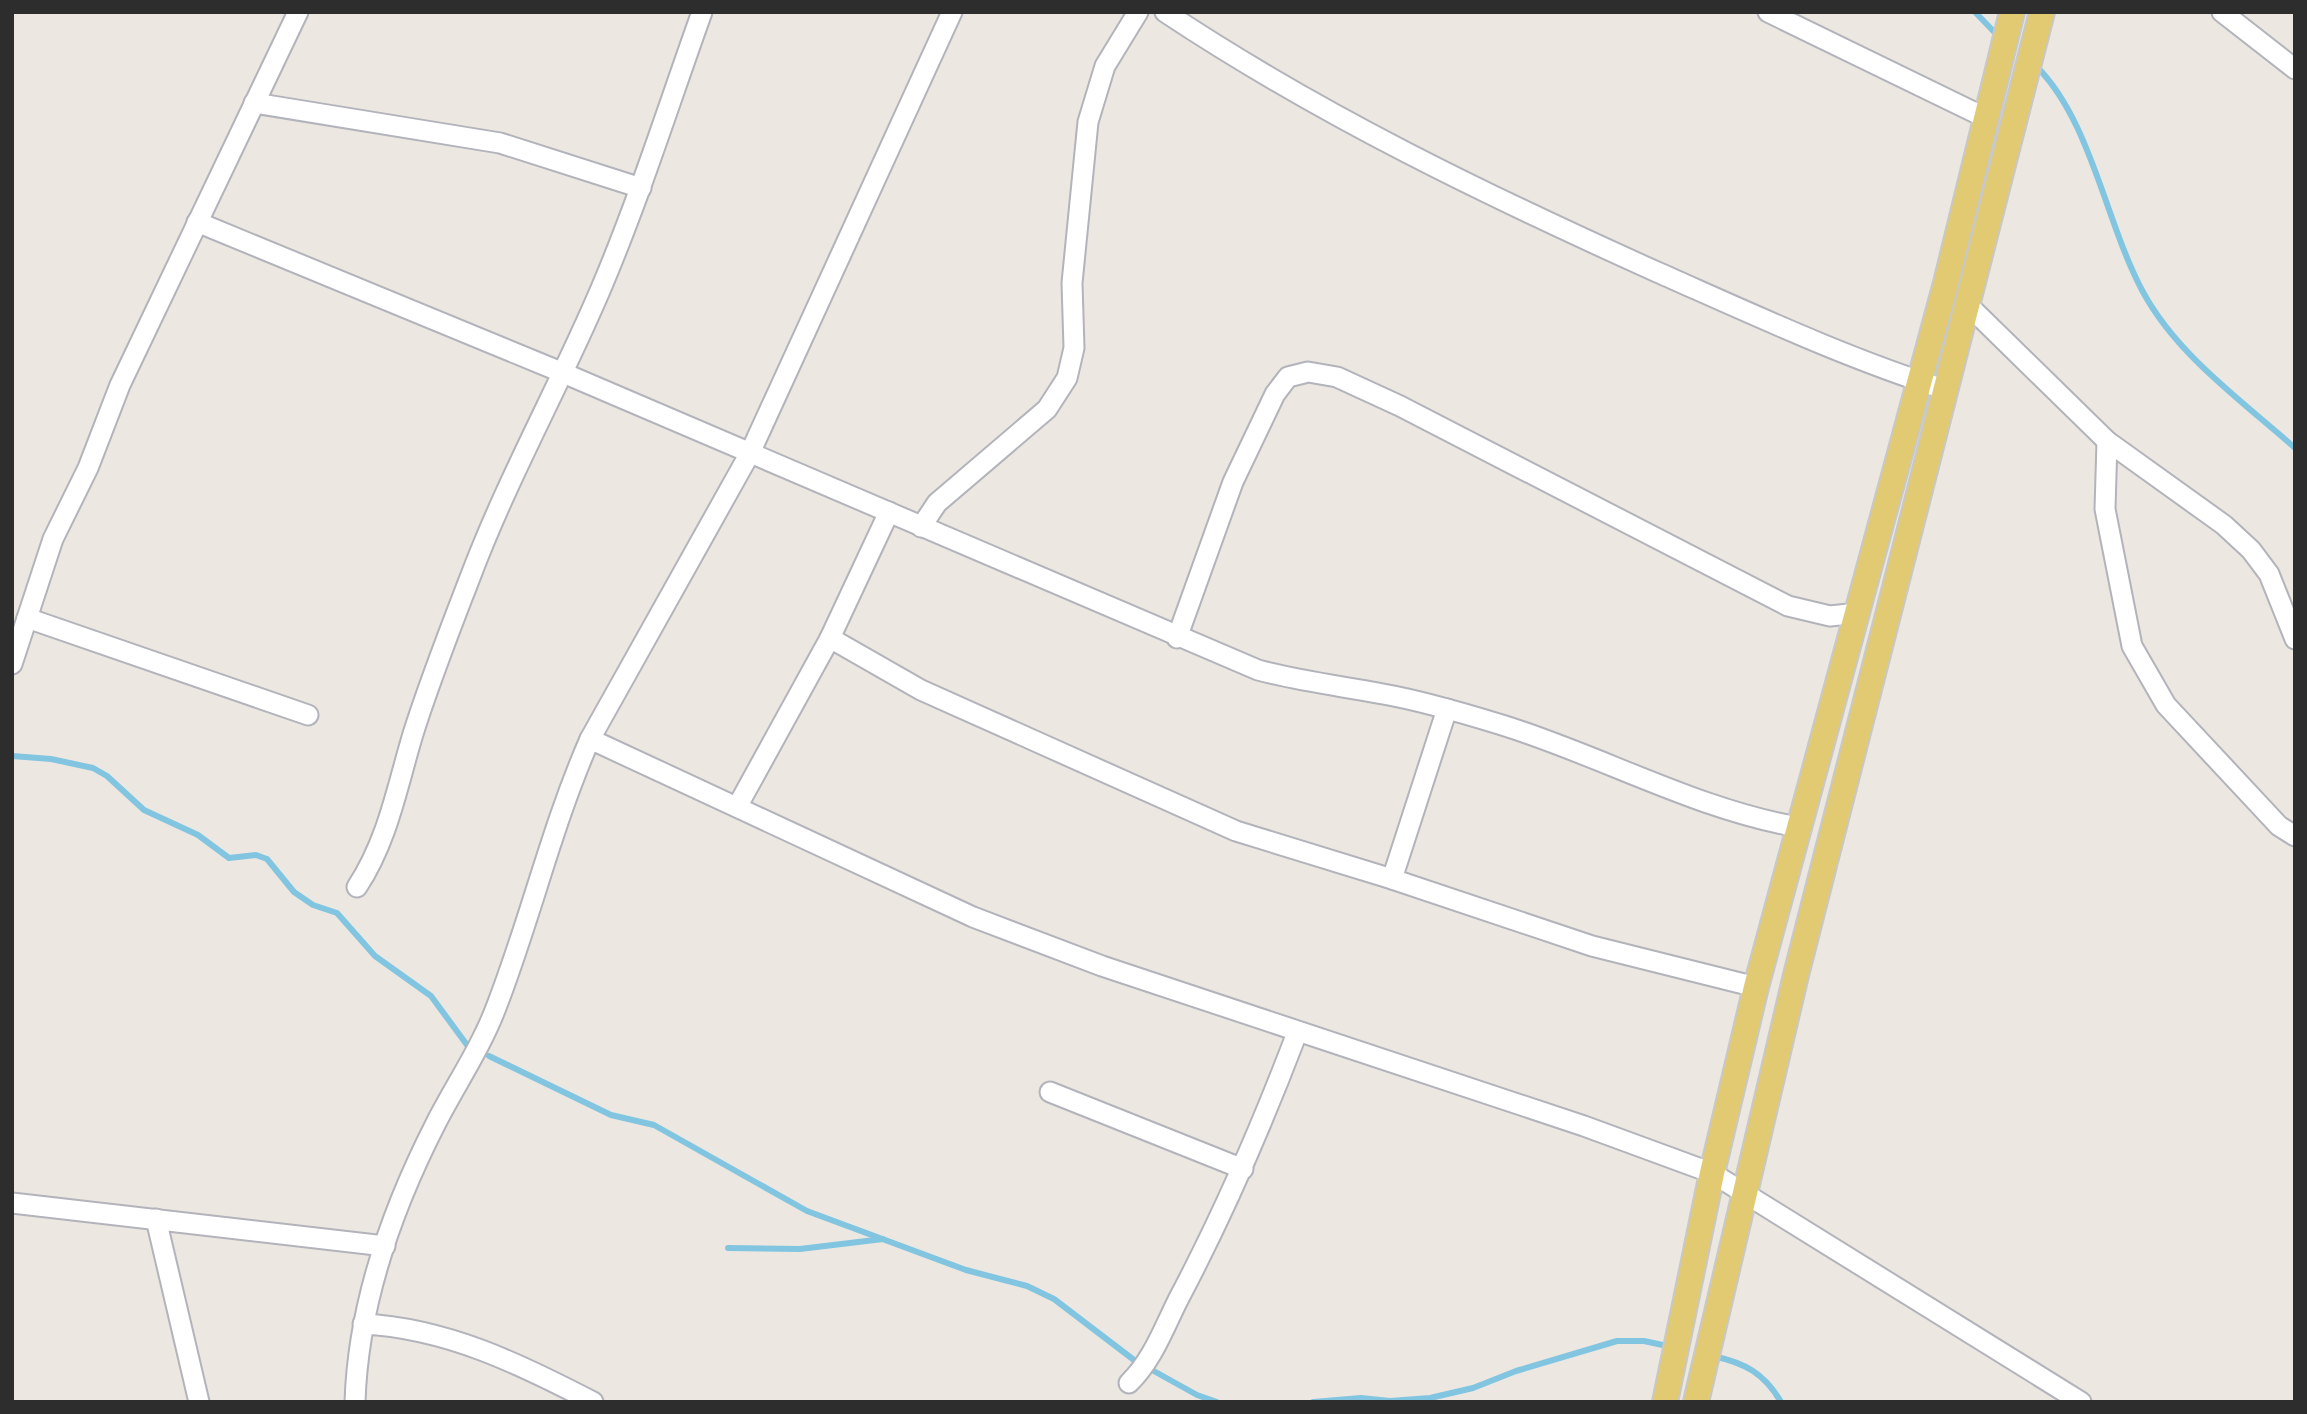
<svg xmlns="http://www.w3.org/2000/svg" width="2307" height="1414" font-family="Manrope,sans-serif">
<rect width="100%" height="100%" fill="#ece8e1"/>
<g fill="none" stroke-linecap="round" stroke-linejoin="round">
<g stroke="#82c5e1" stroke-width="6">
<path d="M1975 12 2000 38"/>
<path d="M2036 66C2091 120 2106 224 2143 292 2177 355 2242 401 2295 448"/>
<path d="M12 756 51 759 93 768 107 776 144 810 198 835 229 858 256 855 267 859 294 892 313 905 337 913 375 956 431 996 467 1045"/>
<path d="M489 1056 611 1115 654 1125 807 1211 966 1270 1027 1286 1054 1299 1134 1360 1197 1395 1217 1402"/>
<path d="M728 1248 800 1249 883 1239"/>
<path d="M1713 1356C1745 1363 1764 1373 1781 1402"/>
<path d="M1313 1402 1361 1398 1390 1401 1430 1398 1473 1388 1516 1371 1617 1341H1644L1672 1347"/>
</g>
<defs>
<g id="minor">
<path d="M1165 12C1320 115 1488 196 1657 272 1752 314 1848 359 1947 390"/>
<path d="M1768 12 1986 118"/>
<path d="M2222 12 2295 69"/>
<path d="M254 103 500 143 641 188"/>
<path d="M197 222 561 372 1258 670C1299 681 1341 686 1383 694 1423 701 1463 713 1502 725 1602 756 1695 809 1798 827"/>
<path d="M1969 306 2107 441 2224 525 2251 550 2269 574 2295 639"/>
<path d="M2107 441 2105 509 2132 646 2166 705 2279 826 2295 836"/>
<path d="M921 527 937 503 1047 409 1067 378 1074 348 1072 283 1088 122 1105 66 1138 12"/>
<path d="M27 618 308 715"/>
<path d="M830 638 921 690 1236 831 1392 879 1592 946 1756 987"/>
<path d="M1177 638 1233 482 1275 394 1288 377 1308 372 1337 377 1400 406 1788 606 1830 616 1858 613"/>
<path d="M12 664 53 539 88 468 120 385 298 12"/>
<path d="M590 739 973 917 1102 966 1584 1126 1712 1173 2081 1402"/>
<path d="M737 807 830 638 889 512"/>
<path d="M1392 879 1447 709"/>
<path d="M357 887C388 840 397 787 413 734 430 680 451 627 471 575 509 475 561 383 602 286 640 196 669 104 702 12"/>
<path d="M1050 1092 1243 1169"/>
<path d="M12 1203 385 1246"/>
<path d="M156 1219 199 1402"/>
<path d="M363 1324C446 1328 520 1364 593 1402"/>
<path d="M1129 1383C1152 1361 1164 1328 1178 1300 1224 1213 1262 1125 1297 1033"/>
<path d="M355 1402C358 1305 392 1209 436 1123 456 1084 482 1046 497 1005 531 917 552 825 590 739L750 453 952 12"/>
</g>
<g id="major">
<path d="M1665 1402 1712 1173 1756 987 1946 283 2012 12"/>
<path d="M1696 1402 1796 975 2042 12"/>
</g>
</defs>
<use href="#minor" stroke="#b2b3bb" stroke-width="23"/>
<use href="#major" stroke="#c8c8c8" stroke-width="28"/>
<use href="#minor" stroke="#fff" stroke-width="19"/>
<use href="#major" stroke="#e1ca72" stroke-width="24"/>
</g>
<rect width="2307" height="1414" fill="none" stroke="#2d2d2d" stroke-width="28"/>
</svg>
